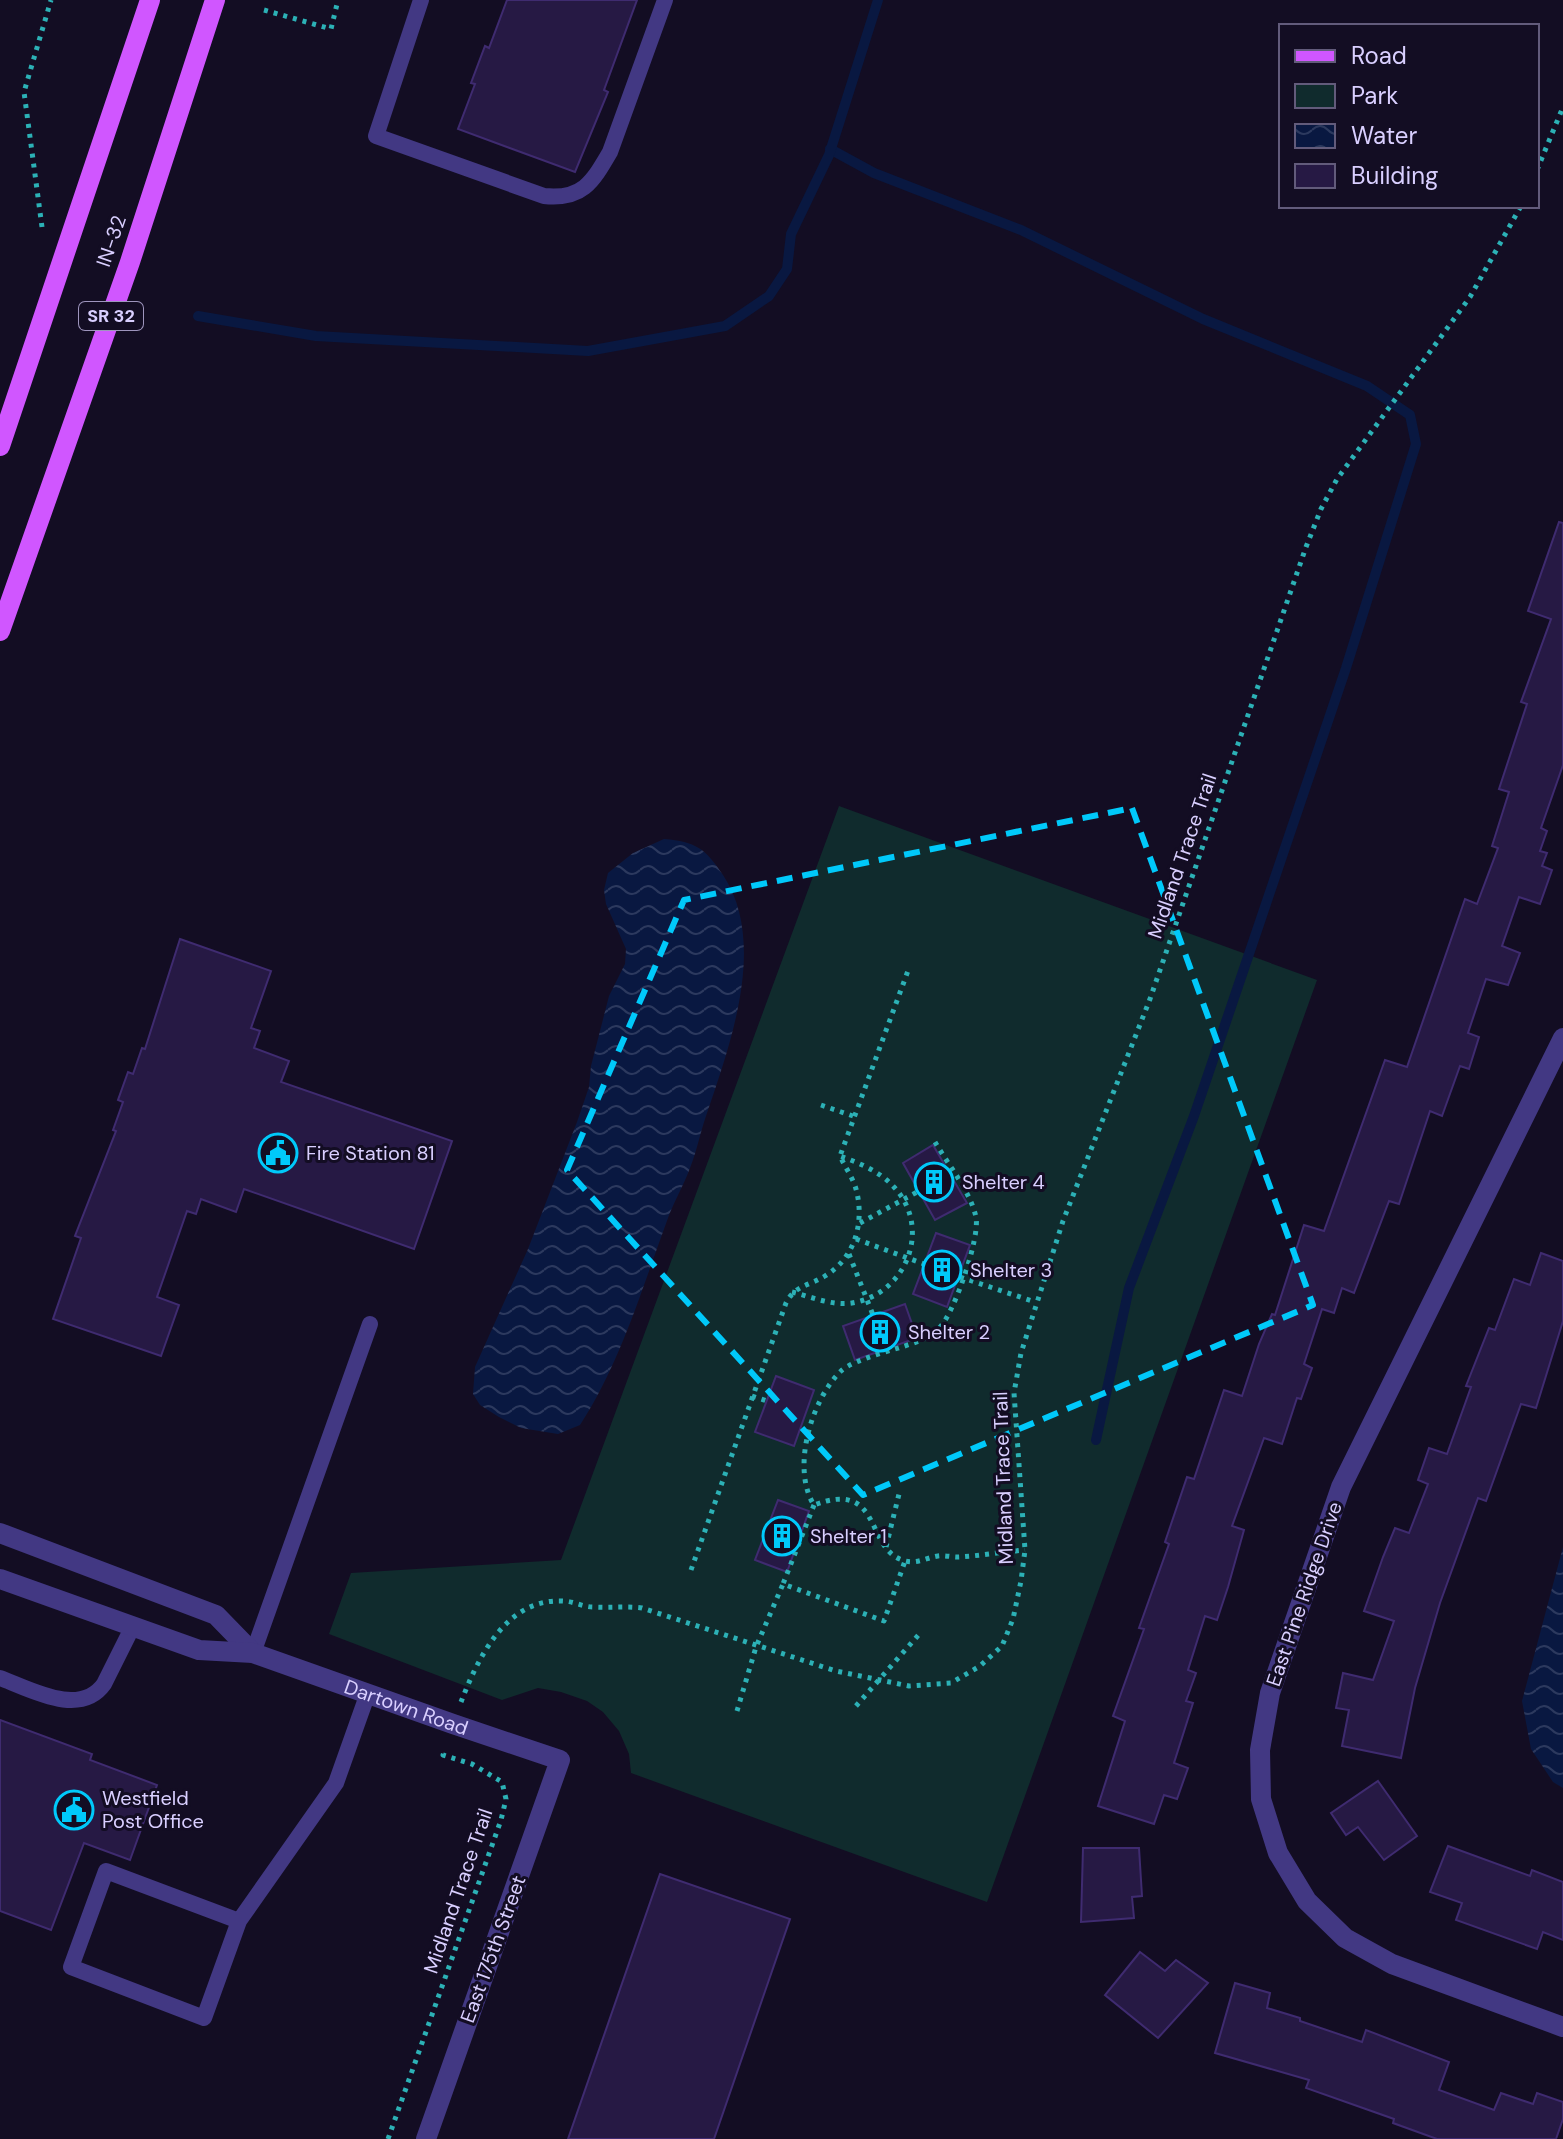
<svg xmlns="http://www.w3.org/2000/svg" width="1563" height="2139" font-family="'DM Sans',sans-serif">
<defs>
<pattern id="water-waves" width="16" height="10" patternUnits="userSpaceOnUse" patternTransform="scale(2)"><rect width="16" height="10" fill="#091841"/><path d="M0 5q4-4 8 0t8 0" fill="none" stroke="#2c395e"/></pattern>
</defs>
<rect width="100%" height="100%" fill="#130d23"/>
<path fill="#102b2d" d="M839 806 1317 980 987 1902 631 1773 629 1754 619 1731 603 1712 587 1701 561 1692 538 1688 502 1700 329 1634 351 1573 561 1560Z"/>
<g fill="url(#water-waves)">
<path d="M664 839C696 842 705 848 723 875 768 943 730 1045 706 1116 700 1133 697 1151 690 1168 684 1185 674 1201 668 1218 642 1288 621 1362 580 1425L558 1434 521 1428 499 1417 480 1405 473 1394 475 1367 528 1249 577 1122 589 1087 591 1066 609 996 625 964 626 949 606 904 604 890 608 873 633 853Z"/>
<path d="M1563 1547V1788L1553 1782 1531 1749 1522 1701Z"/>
</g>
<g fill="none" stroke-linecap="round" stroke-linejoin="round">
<g stroke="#091841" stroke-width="10">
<path d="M830 149 874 173 1021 230 1203 319 1367 386 1410 415 1416 444 1346 668 1194 1116 1129 1288 1096 1440"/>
<path d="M198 316 316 336 588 351 725 326 769 296 787 269 791 234 829 155 878 0"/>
</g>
</g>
<g fill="#261944" stroke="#3f2b70" stroke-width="2">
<path d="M507 0H637L604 90 608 92 575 172 458 129 475 84 471 83 485 46 489 48Z"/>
<path d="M1559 522 1563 523V765L1541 828 1547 831 1540 851 1547 853 1542 866 1552 870 1540 904 1519 897 1502 946 1520 953 1508 985 1486 979 1468 1033 1479 1037 1469 1069 1460 1066 1442 1116 1430 1111 1399 1204 1389 1201 1354 1293 1342 1288 1334 1313 1322 1309 1304 1364 1312 1368 1301 1399 1297 1398 1282 1444 1264 1438 1232 1526 1244 1530 1228 1587 1217 1620 1205 1616 1188 1670 1196 1673 1186 1701 1193 1703 1174 1763 1188 1768 1177 1799 1164 1795 1154 1824 1098 1806 1125 1721 1113 1716 1144 1629 1139 1628 1169 1544 1165 1542 1187 1477 1194 1479 1224 1390 1242 1396 1259 1344 1272 1314 1275 1315 1304 1225 1324 1231 1385 1060 1407 1067 1465 899 1477 904 1498 848 1492 846 1509 792 1499 789 1527 704 1521 702 1551 619 1528 611Z"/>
<path d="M180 939 271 971 251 1028 260 1031 254 1048 289 1061 281 1082 452 1141 414 1249 244 1189 236 1212 201 1199 196 1214 187 1211 157 1297 179 1305 161 1356 53 1319 81 1238 75 1236 116 1131 113 1130 123 1102 118 1100 128 1072 133 1074 142 1048 145 1049Z"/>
<path d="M933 1145 967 1203 935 1220 903 1163Z"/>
<path d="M936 1233 970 1245 947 1307 913 1294Z"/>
<path d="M1541 1253 1563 1261V1321L1536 1408 1521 1404 1486 1501 1478 1498 1440 1603 1415 1688 1401 1758 1342 1746 1349 1710 1336 1708 1343 1673 1373 1680 1394 1621 1364 1611 1383 1557 1395 1528 1409 1533 1428 1484 1418 1480 1429 1448 1447 1454 1471 1387 1466 1386 1489 1328 1495 1330 1514 1279 1530 1285Z"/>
<path d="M905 1304 917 1338 855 1360 843 1326Z"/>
<path d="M776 1376 814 1390 794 1446 755 1432Z"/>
<path d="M778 1500 809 1511 787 1572 755 1560Z"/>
<path d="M0 1720 92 1754 90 1760 157 1785 130 1860 84 1843 51 1930 0 1911Z"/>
<path d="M1378 1781 1417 1836 1384 1860 1358 1827 1346 1835 1331 1813Z"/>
<path d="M1448 1846 1530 1876 1532 1870 1563 1882V1940L1543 1932 1537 1949 1456 1920 1462 1903 1430 1892Z"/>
<path d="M1083 1848H1139L1142 1896 1132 1897 1134 1918 1081 1922Z"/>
<path d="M660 1874 790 1919 714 2139H568Z"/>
<path d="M1140 1952 1165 1971 1176 1960 1208 1983 1158 2038 1105 1995Z"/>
<path d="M1235 1983 1270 1993 1267 2008 1300 2018V2021L1362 2042 1366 2030 1449 2062 1439 2090 1494 2110 1501 2093 1533 2104 1537 2093 1563 2102V2119L1556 2139H1437L1393 2123 1394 2119 1306 2088 1309 2080 1215 2053Z"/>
</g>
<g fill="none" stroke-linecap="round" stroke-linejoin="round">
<g stroke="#2cb1b6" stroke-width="5" stroke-dasharray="4 6" stroke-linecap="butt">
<path d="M264 10 331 29 338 0"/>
<path d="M1537 170 1563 107"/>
<path d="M42 227 24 92 51 0"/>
<path d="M821 1105 853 1116"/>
<path d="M935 1142C949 1166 970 1191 976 1217 980 1238 955 1310 941 1326 936 1332 928 1337 921 1340 901 1349 855 1358 841 1371 811 1400 791 1469 814 1505 882 1479 865 1547 902 1560 916 1565 925 1558 938 1556 944 1555 951 1557 957 1557 979 1556 1002 1552 1025 1550"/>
<path d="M860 1223 919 1191"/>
<path d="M856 1239 924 1264"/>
<path d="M849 1254 873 1315"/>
<path d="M960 1277 1035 1302"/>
<path d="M792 1292C812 1297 832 1306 852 1303 907 1294 933 1227 893 1186 879 1171 859 1163 840 1156"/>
<path d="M752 1396 767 1401"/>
<path d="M814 1505 783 1584 884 1621 905 1561"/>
<path d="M886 1547 899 1494"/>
<path d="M691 1570 786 1303C795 1285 809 1286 825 1276 855 1258 865 1222 856 1189 853 1178 845 1167 840 1156L909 968"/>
<path d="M461 1702C478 1658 506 1598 563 1601 573 1601 583 1607 593 1607 610 1608 626 1606 642 1608L836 1671 909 1686 951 1683 980 1666 1002 1646 1013 1619 1021 1581 1025 1550 1014 1393 1021 1353 1063 1221 1150 999 1306 547 1321 509 1337 479 1470 297 1521 206"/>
<path d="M856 1706 922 1631"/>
<path d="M737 1711 756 1647 783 1584"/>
<path d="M388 2139 501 1820 506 1799 502 1782 472 1764 443 1755 445 1749"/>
</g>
<g stroke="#423883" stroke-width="16">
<path d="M421 0 376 136 544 196C582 200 592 183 610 152L665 0"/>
<path d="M253 1653 370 1324"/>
<path d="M0 1678C30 1689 80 1718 104 1684L133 1626"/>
<path d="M239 1921 106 1871 71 1967 204 2018 239 1921 336 1783 368 1693"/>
</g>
<g stroke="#423883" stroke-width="20">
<path d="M1563 1038 1341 1487 1270 1693 1260 1750 1261 1799 1278 1853 1307 1901 1345 1938 1392 1964 1563 2027"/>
<path d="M0 1533 216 1615 253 1653"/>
<path id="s1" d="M0 1579 199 1650 253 1653 453 1724 560 1760 426 2139"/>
</g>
<g stroke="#d056ff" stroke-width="20">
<path d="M0 446 150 0"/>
<path d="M0 631 130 262 215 0"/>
</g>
</g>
<path fill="none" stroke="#00c9fa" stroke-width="6" stroke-dasharray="16 10" stroke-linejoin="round" d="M1132 808 1313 1305 863 1495 567 1170 684 900Z"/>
<defs>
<symbol id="civic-ring" viewBox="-11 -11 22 22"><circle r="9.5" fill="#130d23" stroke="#00c9fa" stroke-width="1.5"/><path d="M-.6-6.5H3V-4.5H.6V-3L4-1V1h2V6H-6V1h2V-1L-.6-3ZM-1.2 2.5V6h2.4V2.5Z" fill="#00c9fa"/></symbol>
<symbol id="building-ring" viewBox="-11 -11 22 22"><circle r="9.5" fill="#130d23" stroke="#00c9fa" stroke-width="1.5"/><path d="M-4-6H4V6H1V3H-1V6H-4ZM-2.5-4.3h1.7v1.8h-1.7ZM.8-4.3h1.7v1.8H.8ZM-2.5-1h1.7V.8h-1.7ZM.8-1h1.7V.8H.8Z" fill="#00c9fa"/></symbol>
</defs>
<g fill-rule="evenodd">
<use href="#civic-ring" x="256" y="1131" width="44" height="44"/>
<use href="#building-ring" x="912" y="1160" width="44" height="44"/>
<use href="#building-ring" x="920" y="1248" width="44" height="44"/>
<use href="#building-ring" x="858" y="1310" width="44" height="44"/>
<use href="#building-ring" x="760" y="1514" width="44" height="44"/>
<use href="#civic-ring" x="52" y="1788" width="44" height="44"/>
</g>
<g text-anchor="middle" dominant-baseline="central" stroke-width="6" stroke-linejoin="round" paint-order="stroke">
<rect fill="#130d23" stroke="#9e95bd" stroke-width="2" x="79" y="302" width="64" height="28" rx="6"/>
<g font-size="18" font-weight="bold" fill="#d9cfff">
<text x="111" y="316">SR 32</text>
</g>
<g font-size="20" fill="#d9cfff" stroke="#130d23">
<text transform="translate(111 241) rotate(-71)">IN-32</text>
<text transform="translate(1182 856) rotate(-71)">Midland Trace Trail</text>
<text transform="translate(1003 1478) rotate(-92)">Midland Trace Trail</text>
<text transform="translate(1304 1594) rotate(-71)">East Pine Ridge Drive</text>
<text stroke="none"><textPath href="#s1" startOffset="428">Dartown Road</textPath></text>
<text transform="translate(458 1891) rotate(-71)">Midland Trace Trail</text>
<text transform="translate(493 1949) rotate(-70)">East 175th Street</text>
</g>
<g font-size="20" fill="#d9cfff" stroke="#130d23" text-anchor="start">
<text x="306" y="1153">Fire Station 81</text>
<text x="962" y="1182">Shelter 4</text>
<text x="970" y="1270">Shelter 3</text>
<text x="908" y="1332">Shelter 2</text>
<text x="810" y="1536">Shelter 1</text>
<text x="102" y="1798">Westfield<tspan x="102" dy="23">Post Office</tspan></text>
</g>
</g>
<rect x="1279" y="24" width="260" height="184" fill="#130d23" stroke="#625b7b" stroke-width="2"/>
<rect x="1295" y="50" width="40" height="12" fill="#d056ff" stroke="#625b7b" stroke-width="2"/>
<text x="1351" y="64" font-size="24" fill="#d9cfff">Road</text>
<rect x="1295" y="84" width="40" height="24" fill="#102b2d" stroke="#625b7b" stroke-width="2"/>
<text x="1351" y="104" font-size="24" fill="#d9cfff">Park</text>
<rect x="1295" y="124" width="40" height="24" fill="url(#water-waves)" stroke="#625b7b" stroke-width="2"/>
<text x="1351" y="144" font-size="24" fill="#d9cfff">Water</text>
<rect x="1295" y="164" width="40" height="24" fill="#261944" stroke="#625b7b" stroke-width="2"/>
<text x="1351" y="184" font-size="24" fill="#d9cfff">Building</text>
</svg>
